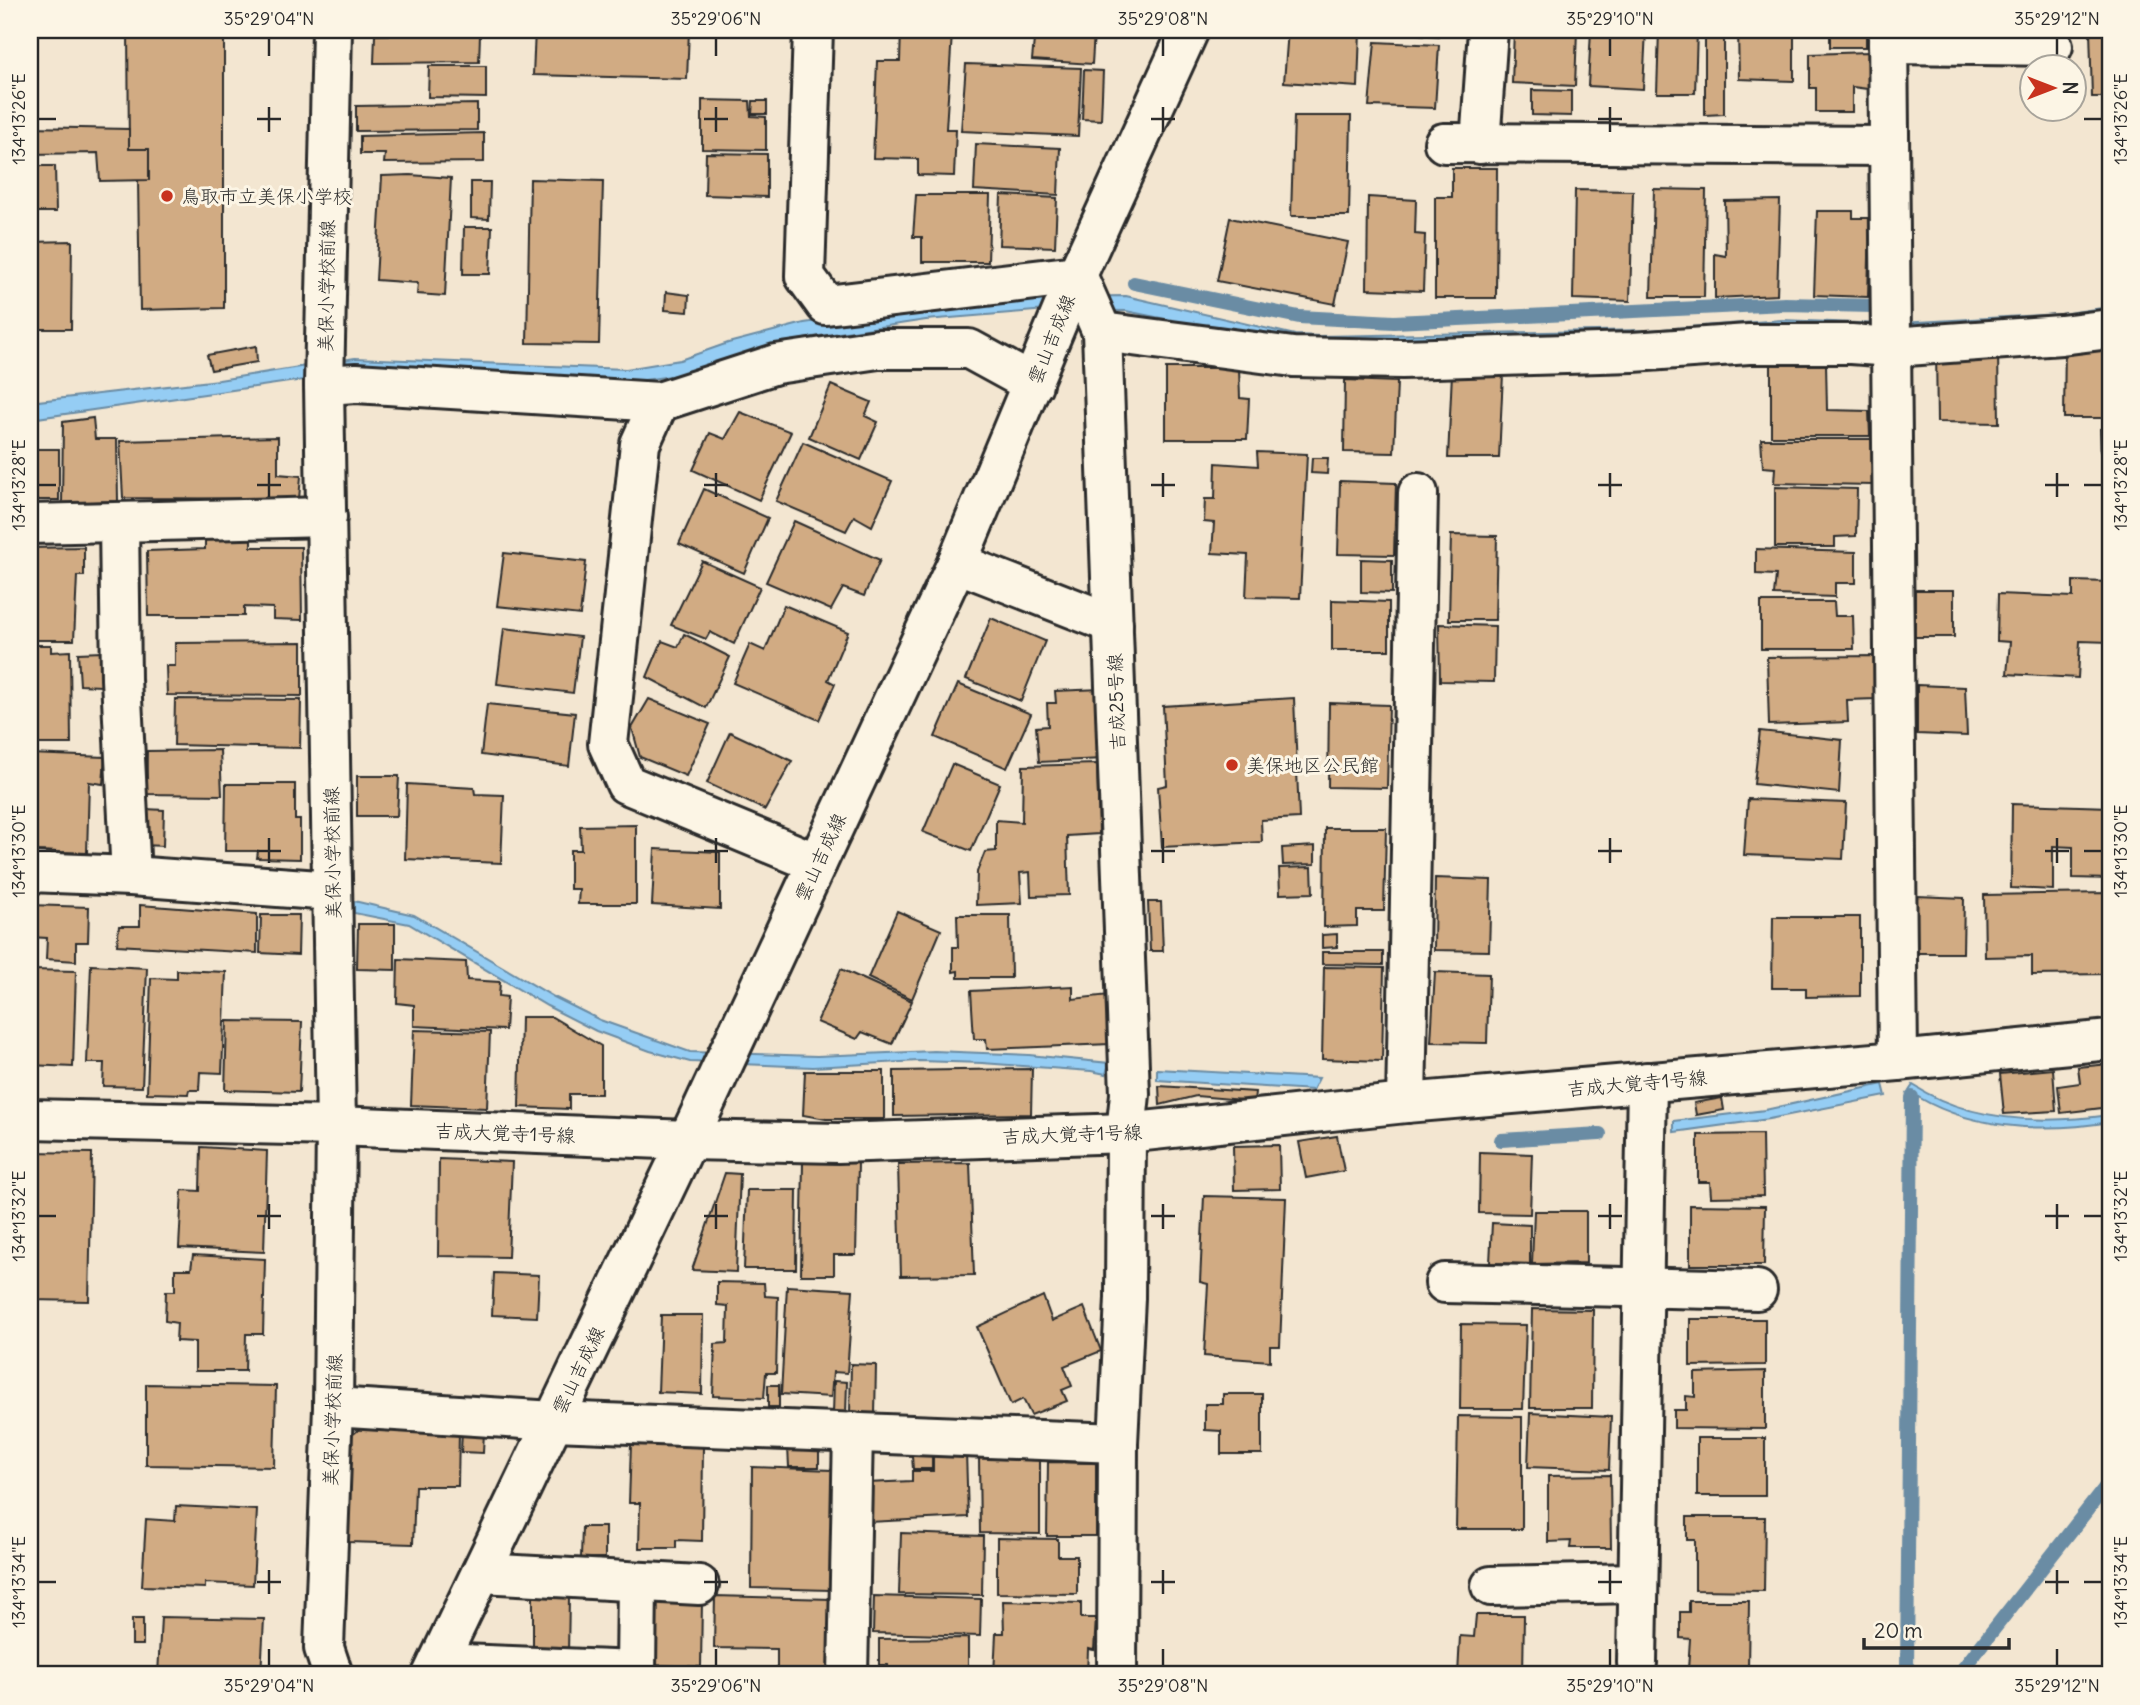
<svg xmlns="http://www.w3.org/2000/svg" width="2140" height="1705" font-family="Delius,'Klee One',sans-serif">
<rect width="100%" height="100%" fill="#f3e6d1"/>
<filter id="ink" filterUnits="userSpaceOnUse"><feTurbulence type="fractalNoise" baseFrequency=".0143" numOctaves="2"/><feDisplacementMap in="SourceGraphic" scale="14" xChannelSelector="R" yChannelSelector="G"/><feConvolveMatrix kernelMatrix="1 2 1 2 8 2 1 2 1" color-interpolation-filters="sRGB"/></filter>
<g filter="url(#ink)">
<g fill="#95cdf4" stroke="#6b8ca4" stroke-width="2">
<path d="M1126 296 1295 335 1320 336 1648 330 1782 320 1882 324 2061 314 2110 307V322L1376 352 1200 326 1126 311 1047 310 926 320 813 337 771 346 684 374 625 383 352 373 30 419V402L219 380 355 358 626 369 680 360 728 343 804 323 873 313 1034 297Z"/>
<path d="M354 901 414 915 554 997 600 1020 690 1052 817 1056 934 1051 1029 1055 1109 1063 1106 1074 1091 1071 982 1063 919 1061 813 1067 690 1062 650 1051 596 1031 547 1006 409 924 354 913Z"/>
<path d="M1157 1069 1319 1078 1313 1090 1157 1080Z"/>
<path d="M1883 1084 1886 1096 1769 1119 1674 1132V1121L1765 1110Z"/>
<path d="M1913 1085C1971 1123 2045 1124 2110 1115V1122C2045 1133 1965 1130 1909 1091Z"/>
</g>
<g fill="none" stroke-linecap="round" stroke-linejoin="round">
<g stroke="#6b8ca4" stroke-width="14">
<path d="M1134 283 1299 317 1394 322 1785 304 1874 306"/>
<path d="M1501 1140 1600 1134"/>
<path d="M1907 1675 1912 1097"/>
<path d="M1958 1675 2110 1481"/>
</g>
</g>
<g fill="#d1ab83" stroke="#2b2b2b" stroke-width="2">
<path d="M128 30H224V308L140 310 138 180H149V149H129Z"/>
<path d="M403 30H458L459 35H480L479 62 374 63 375 35 403 34Z"/>
<path d="M535 30H689L687 79 533 75Z"/>
<path d="M901 30 952 33 946 129H956L954 176 918 175V159L873 158 877 61H900Z"/>
<path d="M1035 30H1105V33L1094 32 1092 64 1032 60Z"/>
<path d="M1288 30H1360L1358 87 1284 82Z"/>
<path d="M1374 30H1438V36Z"/>
<path d="M1514 30H1577L1575 86 1512 83Z"/>
<path d="M1591 30H1646L1643 89 1588 86Z"/>
<path d="M1659 30H1697L1695 93H1657Z"/>
<path d="M1738 30H1794V81L1739 79Z"/>
<rect x="1830" y="30" width="36" height="17"/>
<path d="M2090 30H2110V97H2092Z"/>
<path d="M1724 38V114L1705 115V39Z"/>
<path d="M1375 42 1439 45 1435 108 1369 106Z"/>
<path d="M1868 52V89L1852 87V112H1816V88H1810V54Z"/>
<path d="M966 64 1081 68 1078 136 961 131Z"/>
<path d="M429 66H486V98L428 97Z"/>
<path d="M1084 70 1103 71 1101 120 1082 119Z"/>
<path d="M1532 90 1571 91V116L1532 115Z"/>
<path d="M702 100 750 101 751 116 766 117V150L702 149Z"/>
<path d="M753 101H767V114H752Z"/>
<path d="M477 104V130L356 131V106Z"/>
<path d="M1294 116H1351L1349 216H1291Z"/>
<path d="M30 127 129 129V149H149V180L100 181 98 153 30 154Z"/>
<path d="M484 133V162L384 163 385 154H360V136Z"/>
<path d="M976 144 1060 148 1058 195 974 190Z"/>
<path d="M706 153 767 154V197L705 195Z"/>
<path d="M31 166H55L56 212H30Z"/>
<path d="M1452 168H1497L1496 298H1435V197H1452Z"/>
<path d="M410 175 451 178 445 296 417 294 418 283 376 280 382 176Z"/>
<path d="M530 179 603 181 599 344 527 343Z"/>
<path d="M471 182H490L489 219 471 218Z"/>
<path d="M1654 189 1706 190 1704 297H1651Z"/>
<path d="M1575 190 1633 191 1630 301 1573 299Z"/>
<path d="M916 195H990L988 262H922V237H913Z"/>
<path d="M1001 195 1057 198 1055 247 999 245Z"/>
<path d="M1368 197 1416 200 1415 234 1425 235 1423 291 1367 289Z"/>
<path d="M1780 200 1777 295 1715 298V254L1726 256 1725 201Z"/>
<path d="M1817 211H1853V218H1870L1868 297 1814 295Z"/>
<path d="M1230 218 1348 242 1335 304 1217 281Z"/>
<path d="M464 227H492L490 274H463Z"/>
<path d="M72 241 71 329H30V242Z"/>
<path d="M666 292 689 295 688 312 665 310Z"/>
<path d="M2065 343 2110 344V418H2064Z"/>
<path d="M256 346 257 362 211 370 207 355Z"/>
<path d="M1936 350H1998L1999 423 1937 422Z"/>
<path d="M1826 363 1827 410 1869 411 1870 436H1771V364Z"/>
<path d="M1166 368H1239L1240 398 1249 399 1247 439H1166Z"/>
<path d="M1452 373 1503 374 1499 458H1448Z"/>
<path d="M1345 380 1397 382 1394 453 1344 452Z"/>
<path d="M831 385 871 402 865 416 878 422 861 460 809 437Z"/>
<path d="M740 412 791 432 759 500 693 470 710 433 725 439Z"/>
<path d="M93 418 95 439H117L118 501 62 503 63 422Z"/>
<path d="M2110 428V457L2101 458 2100 429Z"/>
<path d="M278 437V474L301 476 299 499 123 498 120 441Z"/>
<path d="M1761 439H1872V485L1774 483 1775 468 1763 467Z"/>
<path d="M803 442 892 481 872 526 854 516 846 531 776 501Z"/>
<rect x="30" y="449" width="29" height="51"/>
<path d="M1257 452 1307 454 1300 598 1246 597 1248 555 1212 553 1214 523 1204 522 1205 499H1215L1216 463 1258 466Z"/>
<path d="M1312 458H1328L1327 474 1311 473Z"/>
<path d="M1340 481 1396 483 1394 555 1338 554Z"/>
<path d="M1775 487 1857 489 1856 536 1835 537V547H1775Z"/>
<path d="M704 489 768 518 744 573 679 544Z"/>
<path d="M794 521 880 560 864 596 843 588 831 610 766 582Z"/>
<path d="M1451 535 1497 536 1495 620H1449Z"/>
<path d="M251 538V547H301L302 620 273 619V608L244 607V616H148L147 551 205 549V539Z"/>
<path d="M84 547V576H77L74 640H30V548Z"/>
<path d="M1756 549 1856 552V583H1835V597L1774 595 1776 575 1756 574Z"/>
<path d="M504 553 586 562 580 615 497 606Z"/>
<path d="M1361 559 1392 560V593L1361 592Z"/>
<path d="M702 561 760 587 734 644 710 632 706 639 671 625Z"/>
<path d="M2073 581 2110 582V642L2080 641 2078 678 2007 674 2010 642 1997 641 1998 594 2073 597Z"/>
<rect x="1915" y="590" width="39" height="47"/>
<path d="M1332 600 1389 602V650H1332Z"/>
<path d="M1761 602H1834L1835 616H1853L1854 649H1761Z"/>
<path d="M784 605 848 632 828 680 835 684 819 720 733 683 750 644 765 651Z"/>
<path d="M991 618 1045 641 1021 701 966 679Z"/>
<path d="M1439 624 1495 626 1494 682 1440 681Z"/>
<path d="M504 628 580 637 573 693 497 684Z"/>
<path d="M684 634 730 657 706 708 647 677 662 641 678 647Z"/>
<path d="M302 642V696L167 695 166 666H175V643Z"/>
<path d="M30 645H51V652L70 651 71 744H30Z"/>
<path d="M101 652V686L80 685 78 653Z"/>
<path d="M1876 656V699L1847 700 1848 722 1769 725 1767 657Z"/>
<path d="M958 684 1031 714 1007 768 935 737Z"/>
<path d="M1917 685 1965 687 1967 736 1917 734Z"/>
<path d="M1101 689 1103 759 1039 762 1036 727 1048 726 1047 703H1056L1055 691Z"/>
<path d="M1294 698 1299 818 1261 820 1262 842 1162 847 1158 787 1167 785 1163 706Z"/>
<path d="M175 699 301 700 300 748 174 745Z"/>
<path d="M649 699 710 724 686 776 640 757 632 728Z"/>
<path d="M1329 703 1389 705 1387 788 1328 787Z"/>
<path d="M487 704 575 713 569 766 481 755Z"/>
<path d="M1760 731 1842 740 1839 793 1754 784Z"/>
<path d="M730 732 792 761 765 810 707 783Z"/>
<path d="M220 750 222 795 146 794 147 751Z"/>
<path d="M30 754 105 757 103 784 89 782 87 853 30 851Z"/>
<path d="M952 764 1000 784 971 851 923 832Z"/>
<path d="M1097 764 1099 834 1067 836 1069 895 1031 896 1030 872 1020 873 1022 903 976 905 977 872 985 852 996 851V820L1022 822 1023 766Z"/>
<path d="M357 776H399L397 816H357Z"/>
<path d="M226 784H295V820H300V859L257 858 258 851H225Z"/>
<path d="M407 784 474 788 475 794 504 795 501 863 405 859Z"/>
<path d="M1748 799 1846 803 1843 859 1744 855Z"/>
<path d="M2012 804 2110 807V879L2073 878V847L2053 846V890L2011 888Z"/>
<path d="M145 809 164 810 163 846 144 845Z"/>
<path d="M636 825V904H578L579 889H570V850H581L580 826Z"/>
<path d="M1325 828H1386L1384 911H1357V926L1324 927Z"/>
<path d="M1315 846V864L1283 865 1282 848Z"/>
<path d="M655 849 720 852V909L652 905Z"/>
<path d="M1312 867 1313 893 1280 894 1279 868Z"/>
<path d="M1435 878 1491 880 1489 951 1434 950Z"/>
<path d="M2110 893V974L2032 975V956L1985 957 1984 895Z"/>
<path d="M1917 896 1964 898 1963 953H1915Z"/>
<path d="M1148 902H1161L1163 951H1150Z"/>
<path d="M30 905 89 907 88 942H76V961L46 959 47 938 30 937Z"/>
<path d="M140 905 257 914V953L117 945 119 926H140Z"/>
<path d="M897 911 941 930 912 999 868 978Z"/>
<path d="M261 915H299L298 955 260 953Z"/>
<path d="M957 915H1010L1011 978H958V971L953 972V947H958Z"/>
<path d="M1773 917H1860V996L1806 997V988H1772Z"/>
<path d="M358 924H395V970L357 969Z"/>
<path d="M1337 934V947L1322 948V935Z"/>
<path d="M1322 952H1383V965L1322 964Z"/>
<path d="M398 959 466 962 467 980 500 982 499 996 507 997 505 1030 414 1026V1005L397 1003Z"/>
<path d="M91 965 147 968 142 1087 103 1086 104 1063H87Z"/>
<path d="M1324 967 1384 968 1382 1061 1322 1059Z"/>
<path d="M841 969 912 1001 892 1044 862 1032 857 1039 817 1022Z"/>
<path d="M30 970 76 971 73 1067 30 1065Z"/>
<path d="M177 970 226 972 222 1073 200 1072 199 1090H189L188 1094 147 1093 151 978 177 979Z"/>
<path d="M1435 972 1489 974 1487 1043 1431 1042Z"/>
<path d="M1073 986V999L1109 995 1110 1044 987 1049 986 1039H974L971 991Z"/>
<path d="M521 1017H552L601 1046V1094H569V1109L519 1107Z"/>
<path d="M227 1021 302 1022 299 1092 225 1090Z"/>
<path d="M414 1030 490 1032 487 1108 411 1105Z"/>
<path d="M2110 1064V1107L2061 1113 2058 1086 2080 1083 2078 1067Z"/>
<path d="M1032 1069 1031 1114 894 1116V1071Z"/>
<path d="M2053 1069 2056 1111 2004 1114 2000 1074Z"/>
<path d="M805 1071H884V1119H826L803 1115Z"/>
<path d="M1159 1086 1255 1092 1254 1101 1196 1096 1160 1105Z"/>
<path d="M1722 1098 1724 1110 1696 1115 1694 1103Z"/>
<path d="M1762 1134 1763 1196 1711 1197 1710 1182H1698V1135Z"/>
<path d="M1337 1136 1344 1171 1306 1178 1299 1142Z"/>
<path d="M1279 1145 1280 1189 1234 1190 1233 1146Z"/>
<path d="M201 1147 267 1151 264 1252 179 1248 182 1190 200 1191Z"/>
<path d="M30 1152 92 1153 89 1301 30 1300Z"/>
<path d="M1480 1152 1532 1154 1530 1214 1479 1213Z"/>
<path d="M439 1159 512 1162 508 1257 438 1256Z"/>
<path d="M803 1162 858 1163 856 1255H834V1275H801Z"/>
<path d="M970 1163 974 1275 901 1276 898 1164Z"/>
<path d="M725 1173 740 1174 736 1272 692 1270Z"/>
<path d="M747 1190H797L796 1269H744Z"/>
<path d="M1204 1196 1286 1198 1280 1346H1270V1361L1204 1356 1208 1284 1200 1282Z"/>
<path d="M1690 1205 1765 1206 1764 1265H1690Z"/>
<path d="M1534 1211H1586V1263L1532 1264Z"/>
<path d="M1492 1223 1530 1225V1264L1490 1263Z"/>
<path d="M193 1255 265 1259 263 1334H246L245 1371H195V1342L176 1341 177 1323 165 1321 166 1291H175V1269H191Z"/>
<path d="M494 1273 539 1275 537 1317 492 1315Z"/>
<path d="M717 1282 764 1283 765 1296 778 1297 776 1373H766L764 1398 713 1396 715 1344 727 1343 728 1306 717 1305Z"/>
<path d="M787 1286 853 1290 847 1373 833 1372 831 1397 781 1394Z"/>
<path d="M1043 1296 1052 1321 1084 1307 1101 1351 1064 1366 1072 1386 1062 1390 1067 1401 1031 1415 1023 1399 1011 1405 977 1327Z"/>
<path d="M1532 1309 1593 1310 1592 1408H1530Z"/>
<path d="M661 1315H703L702 1394 658 1392Z"/>
<path d="M1690 1319H1765V1365L1690 1366Z"/>
<path d="M1461 1324 1526 1325 1523 1409H1460Z"/>
<path d="M851 1364 876 1365 875 1415 850 1414Z"/>
<path d="M1765 1371V1429L1674 1428V1410H1686V1396L1695 1397V1373Z"/>
<path d="M834 1381 847 1382 846 1414H833Z"/>
<path d="M146 1384 276 1386 274 1467 146 1465Z"/>
<rect x="768" y="1385" width="11" height="22"/>
<path d="M1223 1394H1262V1454H1221V1431L1205 1430V1404H1223Z"/>
<path d="M1530 1413 1611 1417 1609 1470 1528 1467Z"/>
<path d="M1458 1416 1522 1417V1529H1456Z"/>
<path d="M362 1427 459 1430 458 1486H415L413 1544 348 1542 351 1436Z"/>
<path d="M462 1430 484 1431 483 1453 461 1452Z"/>
<rect x="1697" y="1438" width="68" height="58"/>
<path d="M631 1444 703 1446 702 1541 676 1540V1548H639L640 1503H629Z"/>
<path d="M788 1447 819 1449V1467H789Z"/>
<path d="M966 1452 968 1517 869 1522 867 1483 912 1481V1471H933V1455Z"/>
<path d="M912 1456H932V1469H913Z"/>
<path d="M1040 1457V1534L980 1533 979 1458Z"/>
<path d="M1048 1462 1096 1463V1536H1047Z"/>
<path d="M752 1467 832 1470 830 1590 751 1588Z"/>
<path d="M1610 1475 1611 1548H1570L1571 1541 1548 1542V1476Z"/>
<path d="M176 1506 257 1510 253 1585 205 1583V1588L142 1586 146 1519 175 1521Z"/>
<path d="M1687 1517H1765L1764 1591 1695 1590V1540H1687Z"/>
<path d="M582 1527H605V1558H581Z"/>
<path d="M901 1533 983 1536 982 1595 899 1594Z"/>
<path d="M997 1538 1058 1539V1556H1077V1594L997 1593Z"/>
<path d="M533 1594 569 1597 568 1654 533 1652Z"/>
<path d="M715 1596 832 1599V1675H789V1669H777V1649L714 1648Z"/>
<path d="M874 1596 981 1599 980 1636 873 1633Z"/>
<path d="M656 1598 702 1600 701 1667 652 1665Z"/>
<path d="M1003 1601 1081 1603V1618H1096L1094 1650 1088 1649 1087 1675H994L996 1633H1004Z"/>
<path d="M1689 1601H1749L1748 1670 1688 1669 1690 1639 1680 1638V1612H1689Z"/>
<path d="M1476 1615H1524L1523 1675H1458L1460 1636 1474 1637Z"/>
<path d="M161 1617 264 1619 261 1675H158Z"/>
<rect x="132" y="1619" width="11" height="26"/>
<path d="M968 1638V1675H889L888 1665H879V1639Z"/>
</g>
<g fill="none" stroke-linecap="round" stroke-linejoin="round">
<defs>
<g id="minor">
<path d="M332 30 324 385 336 1126 333 1407 324 1648 333 1675"/>
<path d="M813 30 805 276 826 305 1077 275"/>
<path d="M1888 30 1898 1061"/>
<path d="M1888 44 2053 46"/>
<path d="M1444 143 1888 146"/>
<path d="M1480 144 1488 30"/>
<path d="M1077 275 1102 332 1130 1094 1126 1133 1125 1298 1118 1443 1117 1675"/>
<path d="M1102 332 1293 357 1402 359 1633 352 1749 344H1851L1892 347 2061 335 2110 329"/>
<path d="M324 385 356 383 659 402 776 364 878 349H969L1033 384"/>
<path d="M659 402 640 444 608 744 626 784 817 863"/>
<path d="M119 522 121 679 131 876"/>
<path d="M30 524 327 517"/>
<path d="M957 563 1113 624"/>
<path d="M30 872 131 876 332 891"/>
<path d="M1406 1103 1418 493"/>
<path d="M30 1119 336 1126 688 1140 838 1143 1126 1133 1406 1103 1898 1061 2110 1040"/>
<path d="M1445 1283 1757 1290"/>
<path d="M333 1407 554 1421 1118 1443"/>
<path d="M481 1573 699 1585"/>
<path d="M1491 1586 1638 1583"/>
<path d="M438 1663 636 1671 637 1582"/>
<path d="M1637 1663 1647 1082"/>
<path d="M432 1675 688 1140 957 563 1077 275 1189 30"/>
<path d="M848 1675 853 1432"/>
</g>
</defs>
<use href="#minor" stroke="#2b2b2b" stroke-width="44"/>
<use href="#minor" stroke="#fcf5e5" stroke-width="38"/>
</g>
</g>
<path fill="none" stroke="#2b2b2b" stroke-width="2.5" d="M269 38V56M716 38V56M1163 38V56M1610 38V56M2057 38V56M269 107V132M716 107V132M1163 107V132M1610 107V132M38 119H56M257 119H281M704 119H728M1151 119H1175M1598 119H1622M2084 119H2102M269 473V497M716 473V497M1163 473V497M1610 473V497M2057 473V497M38 485H56M257 485H281M704 485H728M1151 485H1175M1598 485H1622M2045 485H2069M2084 485H2102M269 838V863M716 838V863M1163 838V863M1610 838V863M2057 838V863M38 851H56M257 851H281M704 851H728M1151 851H1175M1598 851H1622M2045 851H2069M2084 851H2102M269 1204V1229M716 1204V1229M1163 1204V1229M1610 1204V1229M2057 1204V1229M38 1216H56M257 1216H281M704 1216H728M1151 1216H1175M1598 1216H1622M2045 1216H2069M2084 1216H2102M269 1570V1594M716 1570V1594M1163 1570V1594M1610 1570V1594M2057 1570V1594M38 1582H56M257 1582H281M704 1582H728M1151 1582H1175M1598 1582H1622M2045 1582H2069M2084 1582H2102M269 1649V1666M716 1649V1666M1163 1649V1666M1610 1649V1666M2057 1649V1666"/>
<g fill="#c8321e" stroke="#fcf5e5" stroke-width="2.5">
<circle cx="167" cy="196" r="7"/>
<circle cx="1232" cy="765" r="7"/>
</g>
<g text-anchor="middle" dominant-baseline="central" stroke-width="6" stroke-linejoin="round" paint-order="stroke">
<g font-size="19" fill="#2b2b2b" stroke="#fcf5e5" text-anchor="start">
<text x="181" y="196">鳥取市立美保小学校</text>
<text x="1246" y="765">美保地区公民館</text>
</g>
<g font-size="19" fill="#2b2b2b" stroke="#fcf5e5">
<text transform="translate(326 286) rotate(-89)">美保小学校前線</text>
<text transform="translate(1051 339) rotate(-68)">雲山吉成線</text>
<text transform="translate(1116 702) rotate(-92)">吉成25号線</text>
<text transform="translate(332 853) rotate(-91)">美保小学校前線</text>
<text transform="translate(820 857) rotate(-65)">雲山吉成線</text>
<text transform="translate(1637 1083) rotate(-5)">吉成大覚寺1号線</text>
<text transform="translate(505 1133) rotate(2)">吉成大覚寺1号線</text>
<text transform="translate(1072 1134) rotate(-2)">吉成大覚寺1号線</text>
<text transform="translate(578 1370) rotate(-64)">雲山吉成線</text>
<text transform="translate(332 1420) rotate(-88)">美保小学校前線</text>
</g>
</g>
<rect width="2140" height="1705" fill="none" stroke="#fcf5e5" stroke-width="77"/>
<g transform="translate(2053 88) rotate(90)"><circle r="33" fill="#fcf5e5" stroke="#a8a49b" stroke-width="2"/>
<path d="M0-5L12 26L0 18L-12 26Z" fill="#c8321e"/>
<text y="-10" font-size="19" font-weight="bold" text-anchor="middle" fill="#2b2b2b">N</text>
</g>
<path d="M1864 1638v10h145v-10" fill="none" stroke="#2b2b2b" stroke-width="3.5"/>
<text x="1874" y="1638" font-size="21" fill="#2b2b2b" stroke="#fcf5e5" stroke-width="5" paint-order="stroke">20 m</text>
<rect x="38" y="38" width="2064" height="1628" fill="none" stroke="#2b2b2b" stroke-width="2.5"/>
<g font-size="18" text-anchor="middle" fill="#2b2b2b">
<text x="269" y="25">35°29'04"N</text>
<text x="716" y="25">35°29'06"N</text>
<text x="1163" y="25">35°29'08"N</text>
<text x="1610" y="25">35°29'10"N</text>
<text x="2057" y="25">35°29'12"N</text>
<text transform="translate(2121 119) rotate(-90)" y="6">134°13'26"E</text>
<text transform="translate(19 119) rotate(-90)" y="6">134°13'26"E</text>
<text transform="translate(2121 485) rotate(-90)" y="6">134°13'28"E</text>
<text transform="translate(19 485) rotate(-90)" y="6">134°13'28"E</text>
<text transform="translate(2121 851) rotate(-90)" y="6">134°13'30"E</text>
<text transform="translate(19 851) rotate(-90)" y="6">134°13'30"E</text>
<text transform="translate(2121 1216) rotate(-90)" y="6">134°13'32"E</text>
<text transform="translate(19 1216) rotate(-90)" y="6">134°13'32"E</text>
<text transform="translate(19 1582) rotate(-90)" y="6">134°13'34"E</text>
<text transform="translate(2121 1582) rotate(-90)" y="6">134°13'34"E</text>
<text x="269" y="1692">35°29'04"N</text>
<text x="716" y="1692">35°29'06"N</text>
<text x="1163" y="1692">35°29'08"N</text>
<text x="1610" y="1692">35°29'10"N</text>
<text x="2057" y="1692">35°29'12"N</text>
</g>
</svg>
